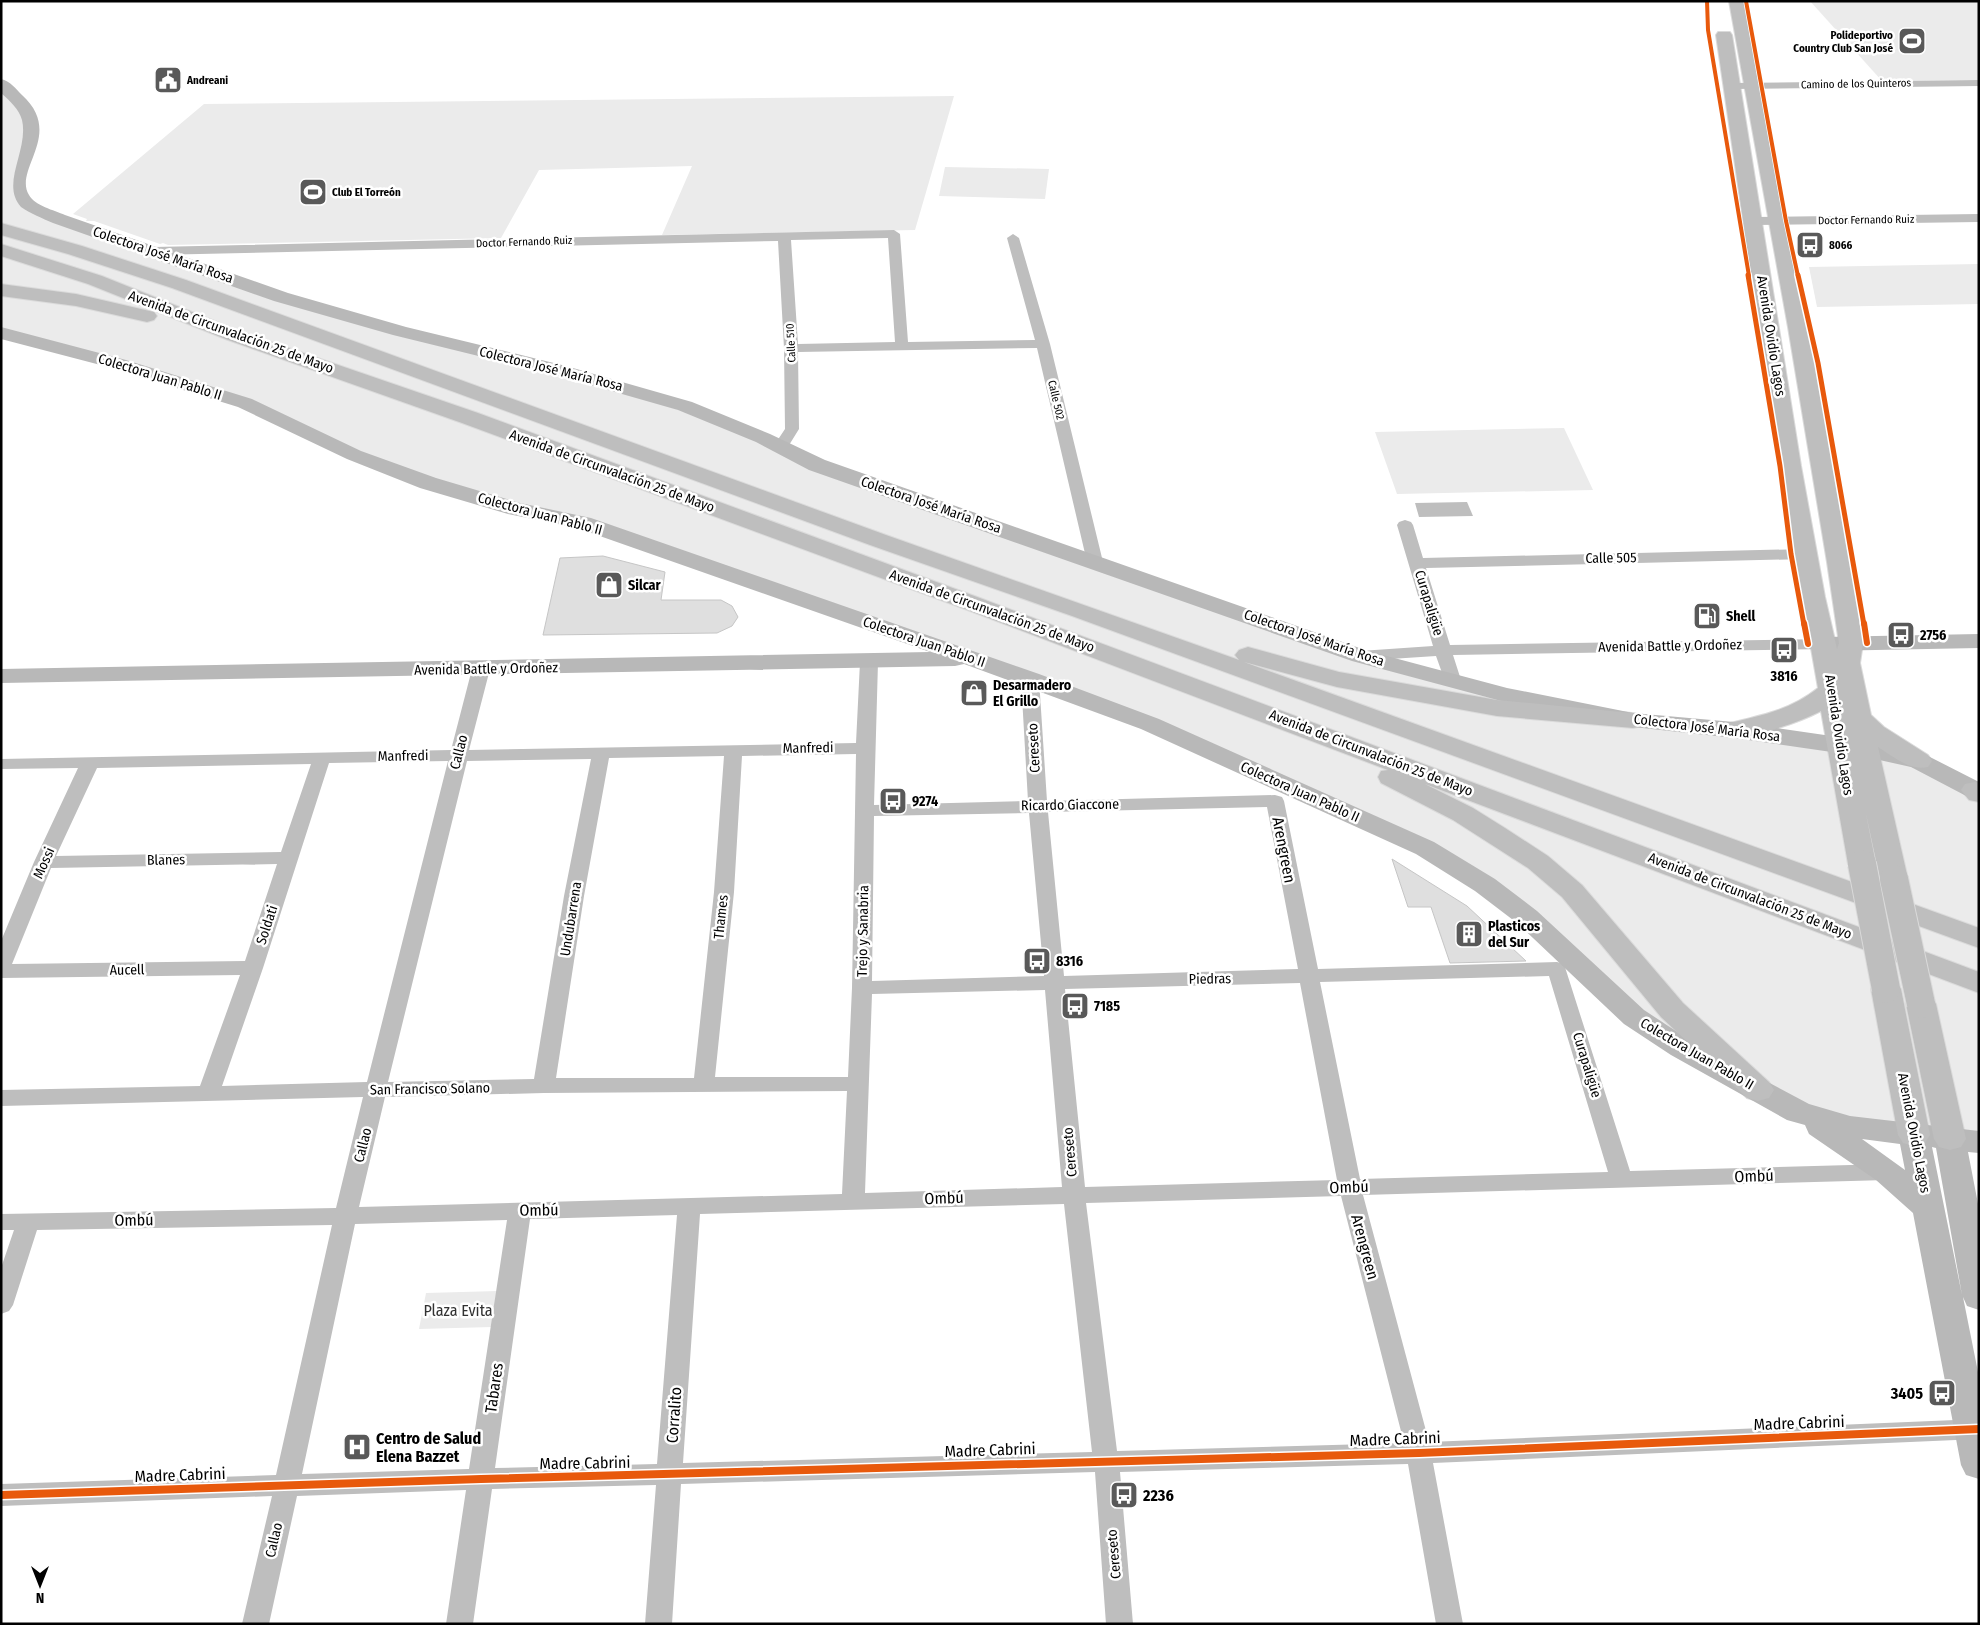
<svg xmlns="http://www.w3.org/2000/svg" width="1980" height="1625" font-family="'Fira Sans Condensed',sans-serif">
<rect width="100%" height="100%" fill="#fff"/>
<g fill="#ebebeb">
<path d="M1810 1H1979V80L1882 81Z"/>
<path d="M1 84 26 110 23 165 27 203 281 297 559 370 763 438 1220 605 1505 695 1866 749 1979 792V1142L1850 1127 1681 1048 1485 885 1150 724 583 523 428 483 245 403 1 333Z"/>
<path d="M954 96 915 230 662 235 692 166 539 170 501 238 168 245 163 243 160 244 94 221H86L87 219 73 214 204 104Z"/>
<path d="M945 167 1049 169 1045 199 939 196Z"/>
<path d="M1979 264V304L1817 307 1809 267Z"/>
<path d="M1564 428 1593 490 1397 494 1375 432Z"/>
<path d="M498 1291 492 1327 419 1329 426 1293Z"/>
</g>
<path fill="#bebebe" d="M1467 502 1473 516 1419 517 1415 503Z"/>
<g fill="#dfdfdf" stroke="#c6c6c6">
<path d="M603 556 665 572 661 600H721L732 606 738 617 732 626 717 633 543 635 560 558Z"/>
<path d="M1392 859 1467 906 1526 961 1450 963 1431 907H1408Z"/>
</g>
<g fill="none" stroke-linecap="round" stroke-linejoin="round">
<defs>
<g id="primary">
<path d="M1729 1H1745L1808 327 1851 562 1863 643 1860 663 1871 715 1884 727 1928 755 1932 761 1928 767C1909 771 1894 757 1878 747L1908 879 1904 885 1894 888 1884 885 1880 879 1866 814 1876 864 1872 870 1862 873 1852 870 1848 864 1821 711C1800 722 1747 741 1725 736L1721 730 1725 724C1759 716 1789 711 1818 688L1779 466 1716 35 1718 32H1730L1732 35 1801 466 1825 597 1837 649 1839 643 1827 562 1788 327Z"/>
<path d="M1886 979 1897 982 1901 989 1930 1135 1925 1143 1914 1146 1903 1143 1898 1135 1871 989 1875 982Z"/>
<path d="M1921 994 1932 997 1936 1004 1966 1139 1961 1147 1950 1150 1939 1147 1934 1139 1906 1004 1910 997Z"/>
</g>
<g id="motorway">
<path d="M1 223 82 246 186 280 886 535 1239 660 1235 655 1239 650 1248 647 1339 672 1497 700 1642 714 1646 720 1642 726 1633 728 1497 716 1337 687 1244 662 1979 928V948L1072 616 870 545 172 288 68 254 1 235Z"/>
<path d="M1 244 102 276 242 332 478 413 980 598 1979 972V993L1425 784 1473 808 1505 828 1548 856 1582 885 1683 1003 1769 1082 1774 1090 1769 1098 1758 1101 1747 1098 1661 1017 1562 897 1528 868 1453 820 1381 783 1378 777 1381 771 1388 770 962 608 462 423 228 340 88 284 1 256Z"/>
<path d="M1 284 76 294 154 312 157 316 154 320 147 322 76 306 1 296Z"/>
<path d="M1975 782 1979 783V802L1969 800 1961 790 1965 784Z"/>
</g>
</defs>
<use href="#primary" stroke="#dbdbdb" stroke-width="2"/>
<use href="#motorway" stroke="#dbdbdb" stroke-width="2"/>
<g fill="#bebebe" fill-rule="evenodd">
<path d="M1979 80V86L1732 89 1726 86 1732 83Z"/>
<path d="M1979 214V222L1753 225 1747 221 1753 217Z"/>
<path d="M894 230 900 234 908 342 1035 340 1007 238 1013 234 1019 238 1050 344 1103 562 1101 565H1089L1087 562 1037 348 798 352 799 429 786 450H776L773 447 785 429 784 348 778 241 154 255 147 251 154 247ZM888 238 895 342 798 344 791 240Z"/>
<path d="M1405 520 1411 522 1413 525 1423 558 1806 549 1812 551 1814 554 1812 557 1806 559 1426 568 1450 645 1824 639 1830 640 1833 644 1830 648 1824 649 1453 655 1461 680 1458 684 1452 685 1446 684 1436 656 1360 661 1354 660 1351 656 1354 652 1360 651 1433 646 1397 525 1399 522Z"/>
<path d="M869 657 875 658 878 662 874 805 1028 801 1021 679 1024 675 1030 674 1036 675 1039 679 1047 801 1275 795 1282 797 1284 801 1318 969 1557 962 1564 964 1630 1171 1887 1164 1895 1166 1898 1172 1895 1178 1887 1180 1363 1195 1429 1442 1979 1419V1439L1433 1463 1463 1624H1436L1408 1464 1120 1472 1133 1624H1106L1095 1472 681 1484 672 1624H645L656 1485 492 1489 473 1624H446L466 1490 297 1496 269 1624H242L272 1496 1 1506V1484L276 1475 332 1225 37 1230 13 1305 9 1311 1 1314V1268L14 1230H1V1214L336 1208 363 1097 1 1106V1090L200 1086 240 975 1 978V941L34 862 78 768 1 769V759L451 750 472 669 475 665 481 664 487 665 490 669 469 750 856 743 860 662 863 658ZM856 754 852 988 848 1077H715L734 892 742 756ZM724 756 714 892 694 1078H556L584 896 609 758ZM591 759 564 896 534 1079 388 1082 467 761ZM448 761 367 1082 222 1086 263 968 329 763ZM311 764 281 852 56 856 97 768ZM1267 807 1298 969 1064 976 1048 812ZM1029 813 1044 976 872 981 874 816ZM277 864 245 961 12 964 51 868ZM1549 976 1608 1172 1360 1179 1320 982ZM1300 983 1337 1180 1085 1187 1065 989ZM1045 990 1062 1187 865 1193 872 994ZM847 1091 842 1194 359 1207 385 1097 544 1093ZM1341 1196 1404 1443 1117 1451 1086 1203ZM1064 1204 1092 1452 683 1463 700 1214ZM677 1215 657 1464 495 1468 530 1219ZM507 1220 469 1469 302 1474 355 1224Z"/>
</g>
<g fill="#b8b8b8" fill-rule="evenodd">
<path d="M1 79C10 81 16 89 22 95 65 134 13 169 29 195 35 206 54 210 65 215L288 293 406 327 566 366 692 402 770 434 825 460 1368 651 1507 688 1633 713 1734 722 1866 741 1928 756 1979 782V800L1970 798 1911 767 1866 757 1734 738 1633 727 1505 702 1352 661 809 470 756 442 678 410 552 374 393 335 274 301 53 223C42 218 31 214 21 207 0 184 29 150 22 120 19 109 10 101 1 93Z"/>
<path d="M1 327 126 360 252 399 361 451 436 478 520 503 591 518 1039 674 1159 719 1434 842 1495 879 1537 911 1644 1010 1691 1041 1809 1104 1850 1116 1979 1131V1153L1968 1152 1979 1209V1310L1967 1306 1963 1297 1979 1377V1479L1966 1475 1961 1465 1913 1213 1876 1180 1809 1134 1805 1125 1787 1120 1671 1055 1624 1024 1517 923 1475 891 1416 854 1141 729 964 664 955 666 1 683V669L930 652 577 528 508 514 420 488 347 459 238 407 112 368 1 339ZM1862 1139 1900 1144 1905 1170ZM1932 1147 1936 1148 1962 1295Z"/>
<path d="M1979 634V648L1824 651 1816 649 1812 644 1816 639 1824 637Z"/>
</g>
<use href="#primary" fill="#bebebe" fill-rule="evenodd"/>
<use href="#motorway" fill="#bebebe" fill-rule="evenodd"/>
<defs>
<g id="primary-bridge">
<path d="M1862 864 1886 989"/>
<path d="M1894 879 1921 1004"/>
</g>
</defs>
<use href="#primary-bridge" stroke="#dbdbdb" stroke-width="30" stroke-linecap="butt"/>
<use href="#primary-bridge" stroke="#bebebe" stroke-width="28"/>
<defs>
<g id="cycleway-far3">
<path d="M1707 1 1708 30 1749 276"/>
<path d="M1746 1 1786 221 1798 276"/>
</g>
<g id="cycleway-far2">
<path d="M1748 275 1780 466 1791 554 1804 625"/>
<path d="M1798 275 1818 363 1864 625"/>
</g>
<g id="cycleway-far1">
<path d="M1804 623 1808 644"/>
<path d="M1864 623 1867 643"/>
</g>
<path id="cycleway" d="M1 1495 481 1479 1419 1453 1979 1429"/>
</defs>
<use href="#cycleway-far3" stroke="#fff" stroke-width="5.5"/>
<use href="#cycleway-far2" stroke="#fff" stroke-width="8"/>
<use href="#cycleway-far1" stroke="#fff" stroke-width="9"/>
<use href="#cycleway" stroke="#fff" stroke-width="11"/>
<use href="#cycleway-far3" stroke="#e8590c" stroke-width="4"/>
<use href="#cycleway-far2" stroke="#e8590c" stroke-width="5"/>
<use href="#cycleway-far1" stroke="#e8590c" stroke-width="6"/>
<use href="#cycleway" stroke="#e8590c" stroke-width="8"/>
</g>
<defs>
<symbol id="stadium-square" viewBox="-11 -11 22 22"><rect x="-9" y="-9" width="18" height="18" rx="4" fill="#595959" stroke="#fff"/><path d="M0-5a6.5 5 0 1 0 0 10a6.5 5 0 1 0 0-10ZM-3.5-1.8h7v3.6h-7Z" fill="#fff"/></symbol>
<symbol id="civic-square" viewBox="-11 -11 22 22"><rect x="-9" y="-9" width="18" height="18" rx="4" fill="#595959" stroke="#fff"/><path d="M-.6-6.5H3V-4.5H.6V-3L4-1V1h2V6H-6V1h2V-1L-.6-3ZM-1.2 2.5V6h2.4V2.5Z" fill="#fff"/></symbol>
<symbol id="bus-square" viewBox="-11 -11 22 22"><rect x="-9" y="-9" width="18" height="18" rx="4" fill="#595959" stroke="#fff"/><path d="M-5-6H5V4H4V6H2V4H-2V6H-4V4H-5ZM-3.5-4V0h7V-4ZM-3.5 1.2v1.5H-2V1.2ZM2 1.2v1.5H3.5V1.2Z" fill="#fff"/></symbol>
<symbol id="shop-square" viewBox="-11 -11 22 22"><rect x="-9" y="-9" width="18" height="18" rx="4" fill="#595959" stroke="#fff"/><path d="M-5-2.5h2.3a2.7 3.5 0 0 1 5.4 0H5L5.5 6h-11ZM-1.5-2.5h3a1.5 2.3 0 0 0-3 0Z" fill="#fff"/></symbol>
<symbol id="fuel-square" viewBox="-11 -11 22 22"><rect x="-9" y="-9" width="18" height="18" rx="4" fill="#595959" stroke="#fff"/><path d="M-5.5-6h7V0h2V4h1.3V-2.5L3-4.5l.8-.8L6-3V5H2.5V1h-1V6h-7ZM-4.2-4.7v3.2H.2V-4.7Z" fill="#fff"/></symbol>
<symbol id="building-square" viewBox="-11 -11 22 22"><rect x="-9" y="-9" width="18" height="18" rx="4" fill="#595959" stroke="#fff"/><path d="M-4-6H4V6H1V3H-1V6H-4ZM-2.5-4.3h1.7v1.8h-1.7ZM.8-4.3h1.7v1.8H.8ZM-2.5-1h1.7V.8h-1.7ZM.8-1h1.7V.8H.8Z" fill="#fff"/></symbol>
<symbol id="hospital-square" viewBox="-11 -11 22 22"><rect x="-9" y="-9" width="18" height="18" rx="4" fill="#595959" stroke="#fff"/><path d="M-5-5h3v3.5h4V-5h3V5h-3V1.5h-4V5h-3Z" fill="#fff"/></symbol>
</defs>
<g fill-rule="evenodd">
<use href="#stadium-square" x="1896" y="25" width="32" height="32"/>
<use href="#civic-square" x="152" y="64" width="32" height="32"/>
<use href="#stadium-square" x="297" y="176" width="32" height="32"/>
<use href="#bus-square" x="1794" y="229" width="32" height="32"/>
<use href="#shop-square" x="593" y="569" width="32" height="32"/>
<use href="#fuel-square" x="1691" y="600" width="32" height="32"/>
<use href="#bus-square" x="1885" y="619" width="32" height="32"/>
<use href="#bus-square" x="1768" y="634" width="32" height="32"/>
<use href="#shop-square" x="958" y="677" width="32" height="32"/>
<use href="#bus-square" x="877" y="785" width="32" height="32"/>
<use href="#building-square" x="1453" y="918" width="32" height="32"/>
<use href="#bus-square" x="1021" y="945" width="32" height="32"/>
<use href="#bus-square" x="1059" y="990" width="32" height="32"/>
<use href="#bus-square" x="1926" y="1377" width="32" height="32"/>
<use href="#hospital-square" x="341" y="1431" width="32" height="32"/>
<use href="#bus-square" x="1108" y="1479" width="32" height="32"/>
</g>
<g text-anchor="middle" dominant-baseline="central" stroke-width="5" stroke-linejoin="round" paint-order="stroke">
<g font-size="11" font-weight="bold" fill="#000" stroke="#fff" text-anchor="start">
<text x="1893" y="35" text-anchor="end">Polideportivo<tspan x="1893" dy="13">Country Club San José</tspan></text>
<text x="187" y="80">Andreani</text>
<text x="332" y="192">Club El Torreón</text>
<text x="1829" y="245">8066</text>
</g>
<g font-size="11" fill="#000" stroke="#fff">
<text transform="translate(1856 84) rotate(-1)">Camino de los Quinteros</text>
<text transform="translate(1866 220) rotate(-1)">Doctor Fernando Ruiz</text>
<text transform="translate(524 242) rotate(-2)">Doctor Fernando Ruiz</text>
<text transform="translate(791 343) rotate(-93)">Calle 510</text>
<text transform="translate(1056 400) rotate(77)">Calle 502</text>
</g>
<g font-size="14" fill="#000" stroke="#fff">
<text transform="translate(163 255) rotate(19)">Colectora José María Rosa</text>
<text transform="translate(231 332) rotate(20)">Avenida de Circunvalación 25 de Mayo</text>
<text transform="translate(1771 336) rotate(81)">Avenida Ovidio Lagos</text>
<text transform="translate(551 369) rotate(14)">Colectora José María Rosa</text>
<text transform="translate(160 377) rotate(17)">Colectora Juan Pablo II</text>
<text transform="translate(612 471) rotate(20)">Avenida de Circunvalación 25 de Mayo</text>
<text transform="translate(931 505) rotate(19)">Colectora José María Rosa</text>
<text transform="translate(540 514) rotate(15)">Colectora Juan Pablo II</text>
<text transform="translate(1611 558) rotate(-1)">Calle 505</text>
<text transform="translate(1429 603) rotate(73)">Curapaligüe</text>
<text transform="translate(992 611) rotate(20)">Avenida de Circunvalación 25 de Mayo</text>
<text transform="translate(1314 638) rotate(19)">Colectora José María Rosa</text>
<text transform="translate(924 642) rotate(19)">Colectora Juan Pablo II</text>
<text transform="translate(1670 646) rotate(-1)">Avenida Battle y Ordoñez</text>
<text transform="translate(486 669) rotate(-1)">Avenida Battle y Ordoñez</text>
<text transform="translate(1707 728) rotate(7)">Colectora José María Rosa</text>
<text transform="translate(1839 735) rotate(81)">Avenida Ovidio Lagos</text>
<text transform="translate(808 748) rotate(-1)">Manfredi</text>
<text transform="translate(1034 748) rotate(-93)">Cereseto</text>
<text transform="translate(459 752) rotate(-76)">Callao</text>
<text transform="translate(1371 753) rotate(21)">Avenida de Circunvalación 25 de Mayo</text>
<text transform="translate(403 756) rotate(-1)">Manfredi</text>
<text transform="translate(1300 792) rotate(24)">Colectora Juan Pablo II</text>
<text transform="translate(1070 805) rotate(-1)">Ricardo Giaccone</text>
<text transform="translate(166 860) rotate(-1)">Blanes</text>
<text transform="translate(44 863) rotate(-66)">Mossi</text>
<text transform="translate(1750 896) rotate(21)">Avenida de Circunvalación 25 de Mayo</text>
<text transform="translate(721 917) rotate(-84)">Thames</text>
<text transform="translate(571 919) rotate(-81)">Undubarrena</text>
<text transform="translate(267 925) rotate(-72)">Soldati</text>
<text transform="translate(863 931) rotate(-89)">Trejo y Sanabria</text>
<text transform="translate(127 970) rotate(-1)">Aucell</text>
<text transform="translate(1210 979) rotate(-1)">Piedras</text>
<text transform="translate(1697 1054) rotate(30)">Colectora Juan Pablo II</text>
<text transform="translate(1587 1065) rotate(73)">Curapaligüe</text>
<text transform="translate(430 1089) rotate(-1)">San Francisco Solano</text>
<text transform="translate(1914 1133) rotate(79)">Avenida Ovidio Lagos</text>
<text transform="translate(363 1145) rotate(-76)">Callao</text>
<text transform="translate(1070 1152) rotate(-95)">Cereseto</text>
<text transform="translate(274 1540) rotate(-77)">Callao</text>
<text transform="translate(1114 1554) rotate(-95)">Cereseto</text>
</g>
<g font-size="14" font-weight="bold" fill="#000" stroke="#fff" text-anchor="start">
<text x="628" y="585">Silcar</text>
<text x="1726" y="616">Shell</text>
<text x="1920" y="635">2756</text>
<text x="1784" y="676" text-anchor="middle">3816</text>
<text x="993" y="685">Desarmadero<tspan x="993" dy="16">El Grillo</tspan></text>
<text x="912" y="801">9274</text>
<text x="1488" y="926">Plasticos<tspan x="1488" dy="16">del Sur</tspan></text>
<text x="1056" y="961">8316</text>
<text x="1094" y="1006">7185</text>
</g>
<g font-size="16" fill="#000" stroke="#fff">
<text transform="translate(1284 850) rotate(79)">Arengreen</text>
<text transform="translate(1754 1176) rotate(-2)">Ombú</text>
<text transform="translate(1349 1187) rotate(-2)">Ombú</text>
<text transform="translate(944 1198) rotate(-2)">Ombú</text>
<text transform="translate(539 1210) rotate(-1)">Ombú</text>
<text transform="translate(134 1220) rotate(-1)">Ombú</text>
<text transform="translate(1365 1247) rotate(75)">Arengreen</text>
<text transform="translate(494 1388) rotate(-82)">Tabares</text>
<text transform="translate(674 1415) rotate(-86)">Corralito</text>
<text transform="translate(1799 1423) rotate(-2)">Madre Cabrini</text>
<text transform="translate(1395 1439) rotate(-2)">Madre Cabrini</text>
<text transform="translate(990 1450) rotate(-2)">Madre Cabrini</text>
<text transform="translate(585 1463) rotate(-1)">Madre Cabrini</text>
<text transform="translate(180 1475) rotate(-2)">Madre Cabrini</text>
</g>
<g font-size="16" fill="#323232" stroke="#fff">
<text x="458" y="1310">Plaza Evita</text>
</g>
<g font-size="16" font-weight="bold" fill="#000" stroke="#fff" text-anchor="start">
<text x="1923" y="1393" text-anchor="end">3405</text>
<text x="376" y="1438">Centro de Salud<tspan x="376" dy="18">Elena Bazzet</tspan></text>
<text x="1143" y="1495">2236</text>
</g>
</g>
<rect width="1980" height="1625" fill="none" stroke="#000000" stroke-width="5"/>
<g transform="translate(40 1585) rotate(180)" stroke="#ffffff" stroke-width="4" paint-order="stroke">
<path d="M0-4L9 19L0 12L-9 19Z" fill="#000000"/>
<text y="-8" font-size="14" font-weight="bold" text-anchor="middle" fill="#000000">N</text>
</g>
</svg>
